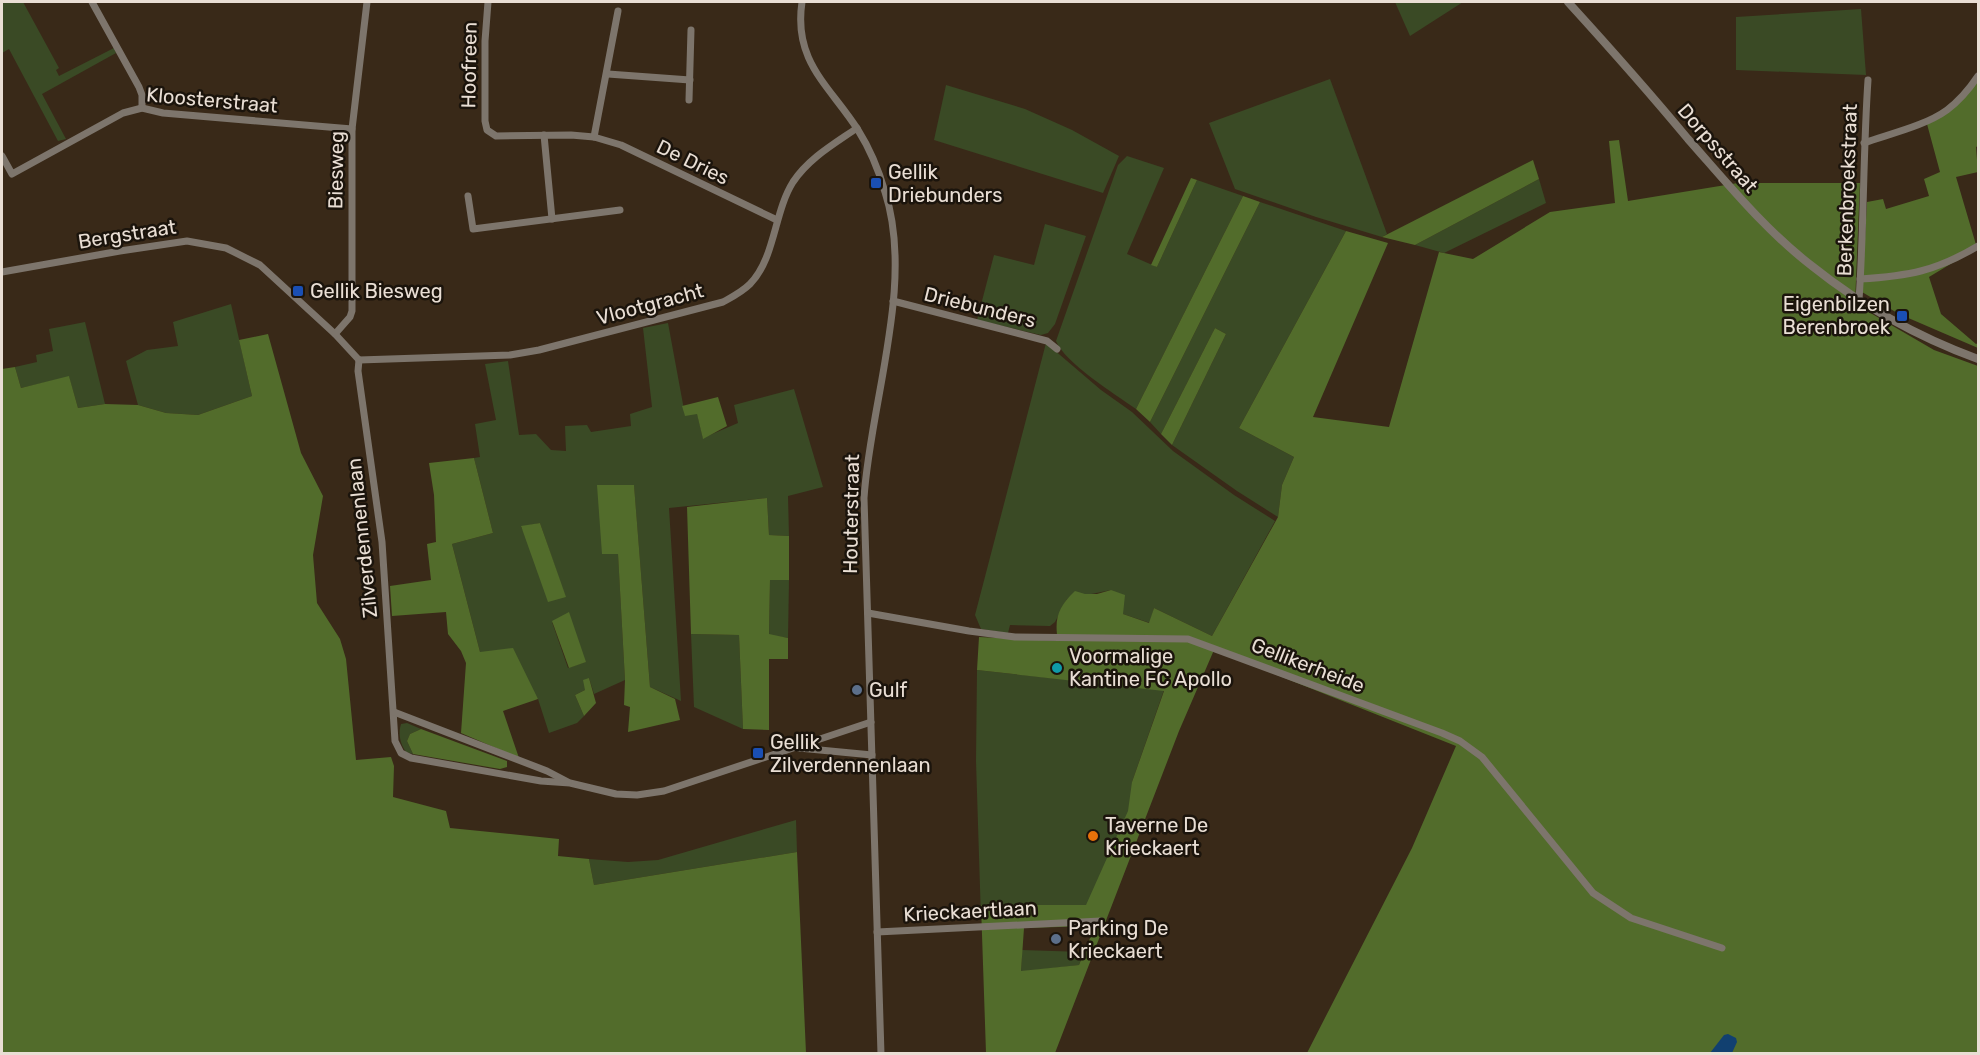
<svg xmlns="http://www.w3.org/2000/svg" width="1980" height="1055" font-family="Rubik,sans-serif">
<rect width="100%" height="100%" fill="#392918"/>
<g fill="#3a4a25" fill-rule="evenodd">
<path d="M2 2H23L59 68 56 70 59 76 114 48 116 53 42 94 66 139 58 141 9 49 2 53V43L3 42 2 39Z"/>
<path d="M1395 2H1463L1410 36Z"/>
<path d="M1861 9 1866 75 1736 70V17Z"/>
<path d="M1330 79 1387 234 1382 237 1316 217 1235 189 1209 123Z"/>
<path d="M946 85 1025 109 1072 130 1119 156 1103 193 934 140Z"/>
<path d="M1127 156 1164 168 1127 254 1157 267 1197 180 1243 196 1136 409C1115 394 1065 363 1056 341L1118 165Z"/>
<path d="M1539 179 1546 203 1444 253 1415 245Z"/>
<path d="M1260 202 1346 231 1239 428 1294 457 1282 485 1278 517 1237 491 1172 445 1226 334 1215 328 1161 434 1150 422Z"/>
<path d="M1045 224 1086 236 1055 324 1048 333 1041 335 977 320 994 255 1034 265Z"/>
<path d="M231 304 252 396 198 415 166 413 138 405 126 361 147 350 178 346 173 322Z"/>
<path d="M85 322 105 404 78 408 69 377 21 388 15 367 37 362 36 355 53 351 49 329Z"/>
<path d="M668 323 685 415 697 413 703 438 738 423 734 405 794 389 823 487 788 496 789 536 769 535 767 498 669 508 681 701 650 687 634 486 603 554 618 553 625 680 594 694 589 678 585 690 575 695 584 716 577 723 549 733 538 699 480 652 452 544 493 533 474 458 480 457 475 424 496 420 485 364 508 361 519 435 536 434 551 450 566 451 565 426 587 425 591 432 631 426 630 414 652 407 643 328ZM540 523 565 596V597L521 527ZM552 622 586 662H585L568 668Z"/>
<path d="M1046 343 1101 390 1132 412 1173 451 1234 495 1275 521 1212 636 1154 608 1150 623 1123 614 1111 590 1067 599 1055 622 1050 626 1010 625 1008 633 981 629 975 615Z"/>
<path d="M770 580H789L788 638 769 635Z"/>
<path d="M691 634 739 635 743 729 694 707Z"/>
<path d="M977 670 1164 690 1132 782 1149 788 1101 912 981 919 976 761Z"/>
<path d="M407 723 421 729 410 734 407 741 413 754 406 752C400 744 398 733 401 724Z"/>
<path d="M796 820 797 852 594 885 589 859 628 862 658 860Z"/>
<path d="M1022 950 1084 952 1079 965 1021 972Z"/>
</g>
<g fill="#526c2b" fill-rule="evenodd">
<path d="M1978 79V146L1976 147 1978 172 1956 177 1977 248 1929 277 1941 314 1976 344 1978 343V348L1899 314 1862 292 1867 202 1883 199 1886 209 1929 196 1924 179 1940 172 1927 124Z"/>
<path d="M1619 140 1628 201 1738 183H1860L1855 304 1934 350 1978 366V1053H1307L1412 848 1456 746 1214 650 1179 731 1055 1053H986L981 905H1086L1128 811 1132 782 1164 691 977 670 979 637 1058 641C1054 619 1058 607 1075 591L1085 594H1097L1111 590 1125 595 1123 614 1149 623 1154 608 1212 636 1278 517 1282 485 1294 457 1239 428 1346 231 1388 243 1313 417 1389 427 1439 252 1473 259 1550 212 1615 203 1609 141ZM1095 926 1079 965 1021 971 1024 928Z"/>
<path d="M1533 160 1539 179 1415 245 1382 237Z"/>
<path d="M1191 178 1197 180 1157 267 1151 265Z"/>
<path d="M1243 196 1260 202 1150 422 1136 409Z"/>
<path d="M1215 328 1226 334 1172 445 1161 434Z"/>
<path d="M268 334 301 453 323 496 313 555 317 603 340 639 346 659 356 760 391 757 394 766 393 797 446 811 450 828 559 839 558 856 589 859 594 885 797 852 806 1053H2V369L15 367 21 388 69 376 78 408 105 404 138 405 166 413 198 415 252 396 239 340Z"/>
<path d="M718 397 727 426 703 439 697 414 685 416 682 406Z"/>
<path d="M474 458 493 533 452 544 480 652 513 648 538 699 503 711 519 758 461 733 466 663 461 651 448 634 446 612 392 616 390 586 431 580 427 544 436 542 434 495 429 463Z"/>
<path d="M597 485H634L650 687 675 699 680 720 628 732 630 707 624 705 625 680 618 554H602Z"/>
<path d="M767 498 769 535 789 536V580H770L769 634 788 638V659H769V730L743 729 739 635 691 634 687 507Z"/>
<path d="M540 523 566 597 548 602 521 526Z"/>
<path d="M569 612 586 662 569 668 552 621Z"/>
<path d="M589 678 596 703 584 716 575 695 585 690 583 680Z"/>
<path d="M421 729 507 761V767L500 769 413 754 407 741 410 734Z"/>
</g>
<path fill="#114070" d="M1728 1034 1736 1038 1737 1042 1732 1053H1710L1724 1035Z"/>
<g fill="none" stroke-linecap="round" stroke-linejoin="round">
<g stroke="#7d756c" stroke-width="7">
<path d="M92 2 139 87 142 95V108"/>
<path d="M488 2 485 41V121L487 130 496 136 571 135 594 137 621 145 777 220"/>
<path d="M802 2C793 62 830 86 858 130 870 149 879 171 885 192 915 284 870 403 864 498L881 1054"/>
<path d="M608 74 690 80"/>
<path d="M689 100 691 30"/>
<path d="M544 135 552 219"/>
<path d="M594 137 618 11"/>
<path d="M1864 143C1889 134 1925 126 1947 110 1959 101 1970 88 1978 76"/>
<path d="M2 156 12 174 123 113 142 108 163 113 352 129"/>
<path d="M468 196 473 229 620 210"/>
<path d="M2 272 120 251 187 241 226 248 260 265 335 334 359 360"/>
<path d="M1860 279C1909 276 1936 271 1978 246"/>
<path d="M1859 300C1864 227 1863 153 1868 80"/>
<path d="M893 301 1047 341 1057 349"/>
<path d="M335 334 350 317 352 311V129L367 2"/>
<path d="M359 360 358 371 382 542 395 741 401 753 411 758 541 781 570 783 616 794 637 795 664 791 871 722"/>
<path d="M359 360 510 355 539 350 723 302C732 297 742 292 750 284 775 259 774 212 793 182 809 158 834 144 857 128"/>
<path d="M868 613 969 631 1015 637 1188 639 1442 733 1460 741 1482 757 1593 893 1631 918 1722 948"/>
<path d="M394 712 547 771 568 782"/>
<path d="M799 748 872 755"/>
<path d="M877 932 1101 921"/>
</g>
<path stroke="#7d756c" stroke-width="8" d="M1568 2C1609 47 1649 92 1688 139 1727 183 1765 230 1812 266 1862 306 1918 337 1978 359"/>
</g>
<g fill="#1a4fb4" stroke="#1b140c" stroke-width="2">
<rect x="870" y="177" width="12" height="12" rx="3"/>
<rect x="292" y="285" width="12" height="12" rx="3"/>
<rect x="1896" y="310" width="12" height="12" rx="3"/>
<rect x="752" y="747" width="12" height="12" rx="3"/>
</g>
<circle fill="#0f9aa8" stroke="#1b140c" stroke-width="2" cx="1057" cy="668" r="6"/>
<g fill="#5c6f8a" stroke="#1b140c" stroke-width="2">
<circle cx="857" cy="690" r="6"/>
<circle cx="1056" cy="939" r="6"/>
</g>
<circle fill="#e8710a" stroke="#1b140c" stroke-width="2" cx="1093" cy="836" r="6"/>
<g text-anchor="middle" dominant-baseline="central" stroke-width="5" stroke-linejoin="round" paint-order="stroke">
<g font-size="20" fill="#e9ded4" stroke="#1b140c">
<text transform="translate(469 65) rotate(-89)">Hoofreen</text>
<text transform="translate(212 100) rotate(5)">Kloosterstraat</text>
<text transform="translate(1718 148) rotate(49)">Dorpsstraat</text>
<text transform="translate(693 162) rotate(26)">De Dries</text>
<text transform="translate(336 170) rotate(-89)">Biesweg</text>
<text transform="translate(1847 190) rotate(-88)">Berkenbroekstraat</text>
<text transform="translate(127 234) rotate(-9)">Bergstraat</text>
<text transform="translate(650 304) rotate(-15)">Vlootgracht</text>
<text transform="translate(980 307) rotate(14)">Driebunders</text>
<text transform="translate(851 514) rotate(-89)">Houterstraat</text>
<text transform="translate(362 538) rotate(-96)">Zilverdennenlaan</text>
<text transform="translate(1308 665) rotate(21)">Gellikerheide</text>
<text transform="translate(970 911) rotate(-3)">Krieckaertlaan</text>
</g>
<g font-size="20" fill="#e9ded4" stroke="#1b140c" text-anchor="start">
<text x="888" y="172">Gellik<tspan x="888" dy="23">Driebunders</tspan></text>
<text x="310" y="291">Gellik Biesweg</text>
<text x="1890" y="304" text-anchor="end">Eigenbilzen<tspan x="1890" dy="23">Berenbroek</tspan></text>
<text x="1069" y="656">Voormalige<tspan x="1069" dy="23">Kantine FC Apollo</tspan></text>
<text x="869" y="690">Gulf</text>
<text x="770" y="742">Gellik<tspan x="770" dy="23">Zilverdennenlaan</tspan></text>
<text x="1105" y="825">Taverne De<tspan x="1105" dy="23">Krieckaert</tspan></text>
<text x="1068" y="928">Parking De<tspan x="1068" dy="23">Krieckaert</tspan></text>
</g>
</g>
<rect width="1980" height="1055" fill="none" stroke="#e9ded4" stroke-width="6"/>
</svg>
